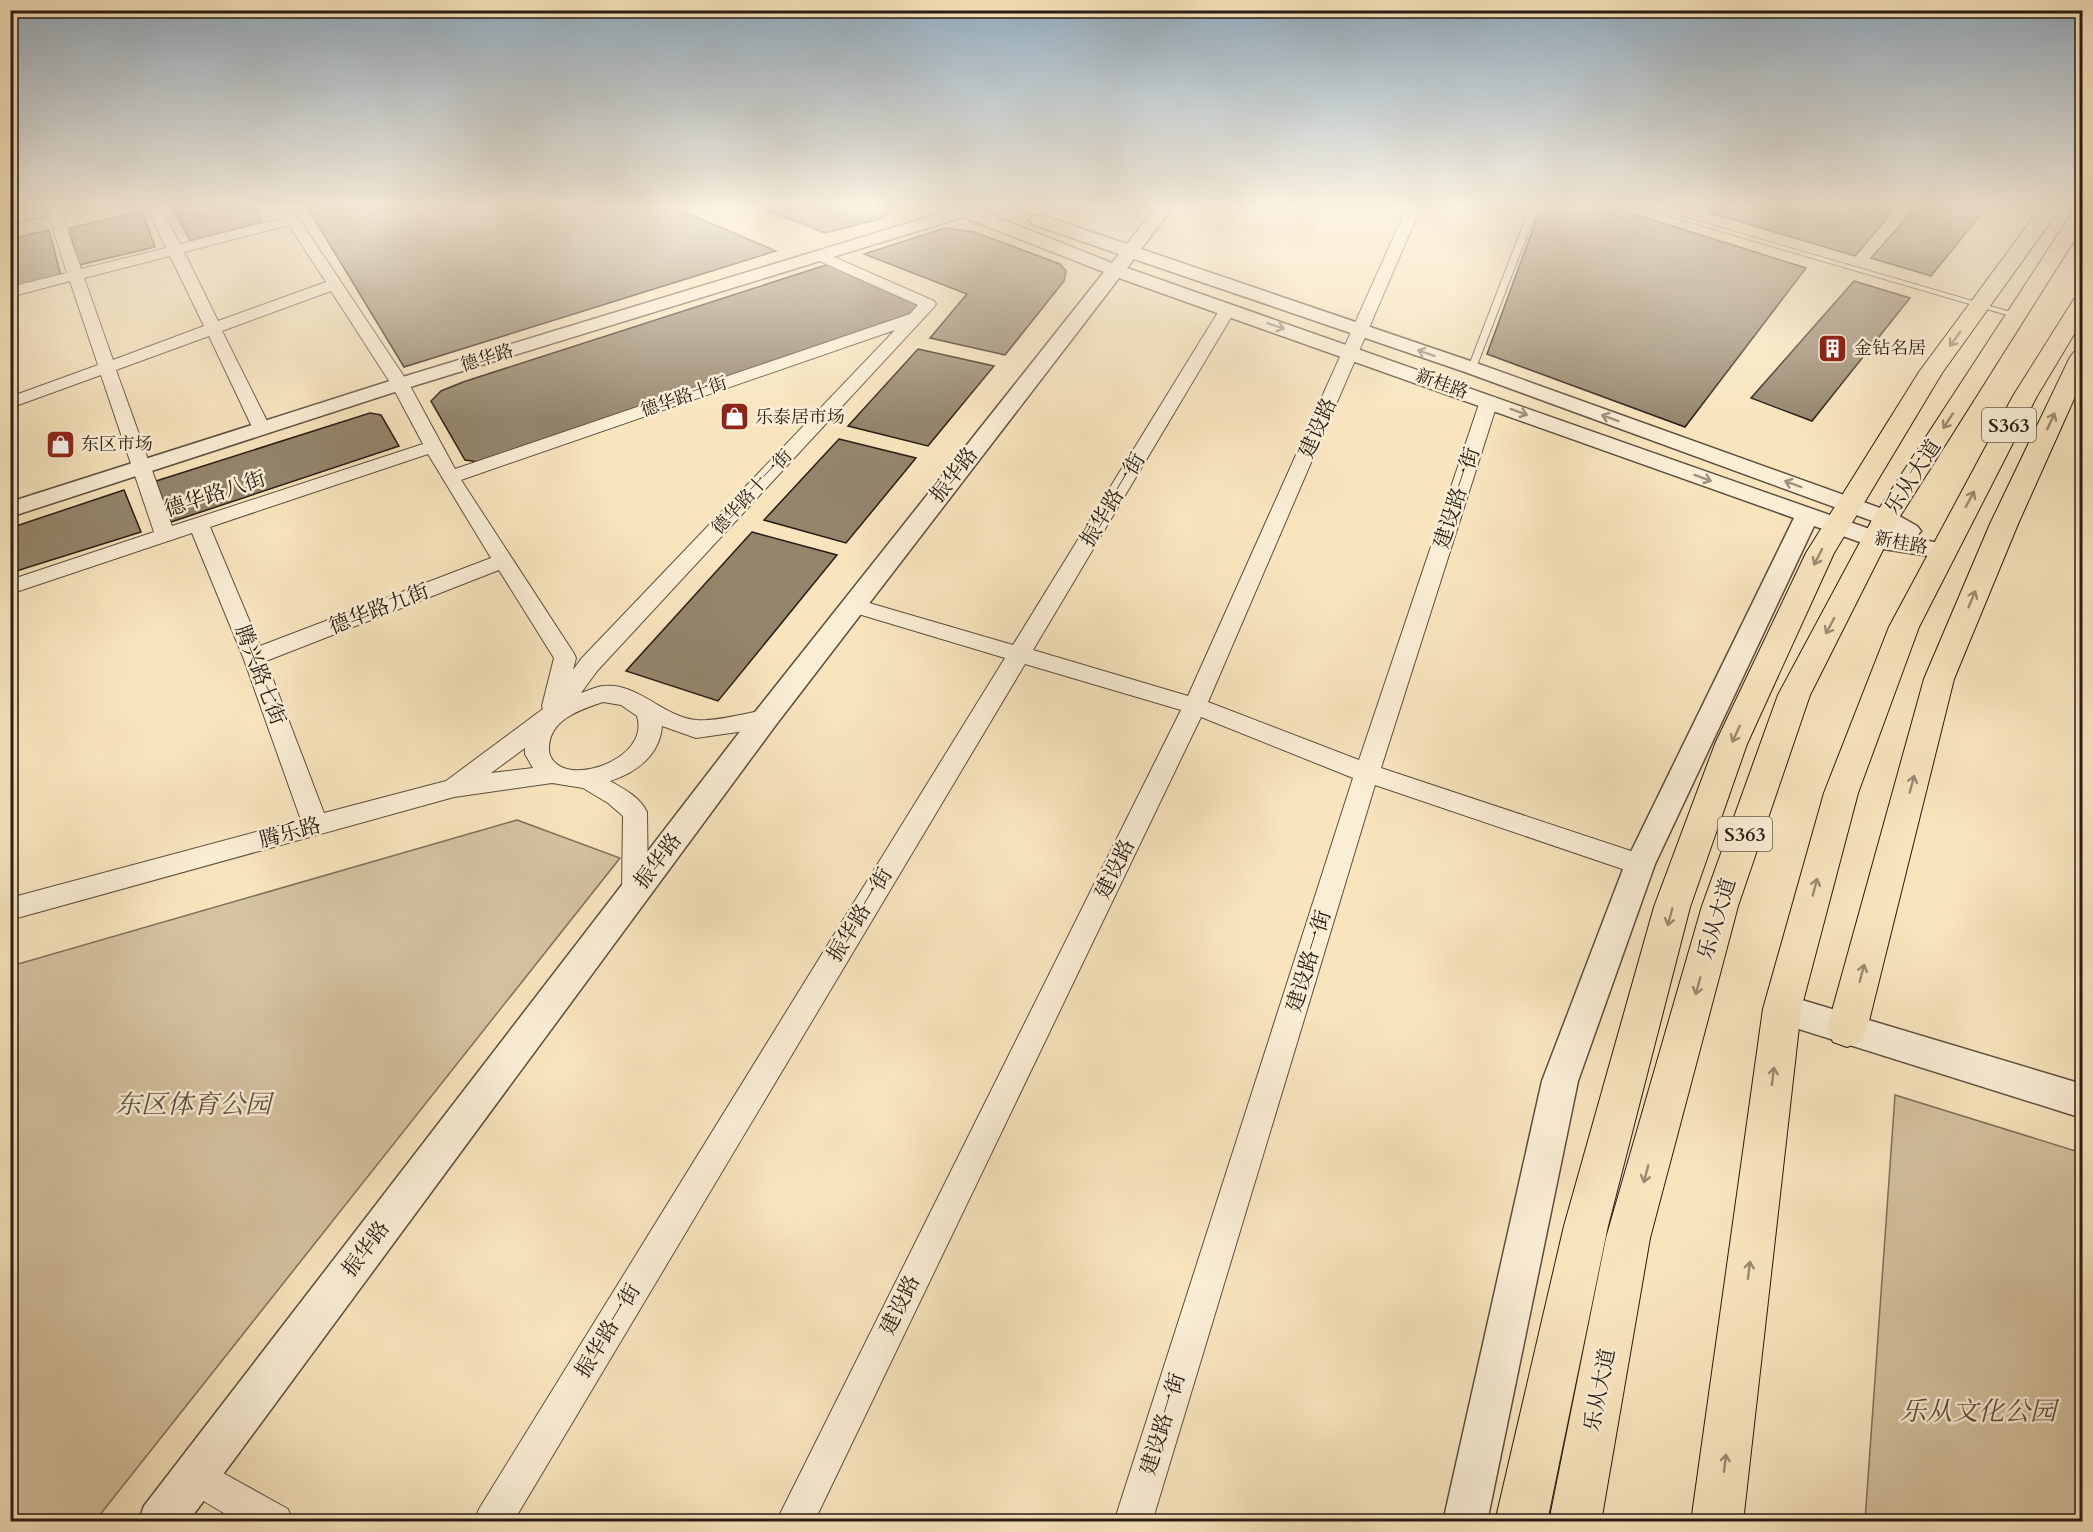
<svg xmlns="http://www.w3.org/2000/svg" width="2093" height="1532" font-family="Cardo,'Noto Serif SC',serif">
<rect width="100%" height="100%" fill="#f8e5be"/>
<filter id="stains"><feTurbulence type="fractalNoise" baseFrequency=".00333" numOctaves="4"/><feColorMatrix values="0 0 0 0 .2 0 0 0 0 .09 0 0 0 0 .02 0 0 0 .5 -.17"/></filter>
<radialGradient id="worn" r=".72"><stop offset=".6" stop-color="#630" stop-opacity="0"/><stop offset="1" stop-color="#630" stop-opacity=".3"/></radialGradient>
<g fill="#d5c3a1" stroke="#7e705a" stroke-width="1.5">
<path d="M517 820 620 858 95 1521H11V966Z"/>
<path d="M1895 1095 2082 1153V1521H1865Z"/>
</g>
<g fill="#94856c" stroke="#281c13" stroke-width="1.5">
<path d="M178 207H252L262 222 190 241 173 208Z"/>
<path d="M307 207H673L776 251 404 367Z"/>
<path d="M758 207H890L884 218 825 233Z"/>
<path d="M1541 207H1612L1806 268 1685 427 1487 354Z"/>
<path d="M1718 207H1897L1855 256 1711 213Z"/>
<path d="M1916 207H1987L1931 276 1871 258Z"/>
<path d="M142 211 155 247 79 265 69 228Z"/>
<path d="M945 228 974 232 1060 264 1066 271 1064 281 1005 355 930 338 967 294 864 254Z"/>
<path d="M49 230 61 276 10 288V239Z"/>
<path d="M829 264 919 303 916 309 907 316 479 462 465 460 431 401 441 391 463 382Z"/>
<path d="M1854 281 1910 298 1812 421 1751 398Z"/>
<path d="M918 349 994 366 928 446 848 426Z"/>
<path d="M370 413 381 415 399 446 171 522 156 481Z"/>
<path d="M839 439 916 458 846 543 764 520Z"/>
<path d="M124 490 141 532 10 573V528Z"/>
<path d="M752 532 837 555 718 701 626 671Z"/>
</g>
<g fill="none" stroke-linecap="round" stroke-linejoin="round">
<defs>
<g id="service">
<path d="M1530 207H1538L1476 368 1469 370 1468 368Z"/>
<path d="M1638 207H1649L2021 315 2014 317Z"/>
</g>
<g id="minor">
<path d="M46 207 59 208 81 269 166 248 147 207H161L180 244 284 218 277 207H291L409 384 455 469 910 314 918 305 815 259 812 256 815 253H825L934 301 936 304 934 307 597 671 581 693C587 691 595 687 603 686 638 682 663 717 696 720 715 722 746 713 765 710L773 713 777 719 773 725 765 728 696 738 662 726C660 755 636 773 610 781 624 789 640 797 647 812L648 891 644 899 635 902 626 899 622 891 623 816 608 803 583 788 552 783 454 797 10 920V898L301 820 243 657 192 533 10 594V580L154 532 101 375 10 408V397L98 365 70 281 10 297V287L67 273ZM289 225 326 282 218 321 184 252ZM170 256 204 326 113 360 84 278ZM331 291 391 384 423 444 172 526 116 370 209 336 253 429 256 433H268L271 429 222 331ZM895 330 581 659 573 670 576 658 573 652 461 480ZM428 454 491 558 260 646 210 527ZM499 570 554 658 542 706 543 709 446 781 324 813 266 661ZM603 702 621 705 637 716C648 752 595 776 567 769 558 767 549 759 549 750 548 720 579 710 603 702ZM525 748V754L533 768 491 773Z"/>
<path d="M1407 207H1421L1208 702 1359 760 1480 401 1483 397H1495L1498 401 1381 768 1649 857 1653 864 1649 871 1640 875 1375 785 1152 1522H1114L1353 778 1201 717 814 1522H776L1181 710 1025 664 513 1522H474L479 1509 1005 658 845 610 841 605 845 600 852 598 1013 645 1220 309 1228 304 1234 306 1236 309 1033 650 1188 696Z"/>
<path d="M196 1458 288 1509 293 1522H239L183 1489 178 1476 183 1463Z"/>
</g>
<g id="tertiary">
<path d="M945 207H971L1112 263 1119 254 1032 224 1029 220 1032 216H1044L1127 244 1156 207H1173L1141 249 1479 364 1894 513 1917 526 1921 531 1917 536 1912 538 1950 545 1954 550 1950 555 1942 558 1877 548 1814 526 1655 864 1578 1081 1487 1522H1443L1542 1081 1625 864 1794 518 1119 278 775 726 188 1522H138L144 1506 755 712 1104 272 963 217 407 388 10 517V502L393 380 948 211ZM1134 259 1465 372 1878 523 1900 536 1881 533 1127 268Z"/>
<path d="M1782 994 2082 1084V1118L1770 1020 1765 1009 1770 998Z"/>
</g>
<path id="secondary" d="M33 207H67L64 211 10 224V212Z"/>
<g id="primary">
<path d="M2041 207H2061L1942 373 1834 553 1747 744 1690 907 1608 1226 1547 1522H1495L1564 1226 1654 907 1715 744 1806 553 1919 372Z"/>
<path d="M2082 207V228L1899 518 1810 695 1738 906 1650 1238 1601 1522H1549L1606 1238 1702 906 1778 695 1873 518 2072 213Z"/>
<path d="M2082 297V321L2037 396 1919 627 1858 793 1801 1009 1743 1522H1691L1763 1009 1824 793 1889 627 2013 396 2074 299Z"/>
<path d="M2082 350V381L2018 524 1954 679 1867 1029 1861 1042 1847 1047 1833 1042 1827 1029 1924 679 1990 524 2070 357 2074 352Z"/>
</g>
</defs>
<use href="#service" stroke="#5c4e3e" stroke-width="2"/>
<use href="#minor" stroke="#5c4e3e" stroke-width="2"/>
<use href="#tertiary" stroke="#5c4e3e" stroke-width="3"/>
<use href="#secondary" stroke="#281c13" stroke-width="2"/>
<use href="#primary" stroke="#281c13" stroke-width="2"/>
<use href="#service" fill="#faeed5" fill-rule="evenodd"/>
<use href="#minor" fill="#faeed5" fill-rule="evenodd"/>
<use href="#tertiary" fill="#faeed5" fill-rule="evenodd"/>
<use href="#secondary" fill="#faeed5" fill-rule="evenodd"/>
<use href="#primary" fill="#f8e5be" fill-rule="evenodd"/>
</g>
<defs><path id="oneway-shaft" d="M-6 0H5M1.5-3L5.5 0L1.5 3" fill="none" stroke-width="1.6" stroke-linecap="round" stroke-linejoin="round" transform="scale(1.5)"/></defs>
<g stroke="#9c907e">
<use href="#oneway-shaft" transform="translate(1276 326) rotate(19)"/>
<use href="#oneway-shaft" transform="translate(1426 353) rotate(-161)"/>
<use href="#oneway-shaft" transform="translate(1519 412) rotate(20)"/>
<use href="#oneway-shaft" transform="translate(1610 418) rotate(-160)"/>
<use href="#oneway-shaft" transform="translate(1703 478) rotate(20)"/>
<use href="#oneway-shaft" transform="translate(1793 484) rotate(-160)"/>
</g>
<g stroke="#9a8b71">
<use href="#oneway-shaft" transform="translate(1955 339) rotate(126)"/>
<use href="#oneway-shaft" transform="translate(1948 421) rotate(123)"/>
<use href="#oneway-shaft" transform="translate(2051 421) rotate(-65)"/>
<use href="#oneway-shaft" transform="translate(1970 499) rotate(-62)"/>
<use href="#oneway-shaft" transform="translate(1818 557) rotate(117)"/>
<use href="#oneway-shaft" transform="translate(1972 599) rotate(-67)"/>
<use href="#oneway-shaft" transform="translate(1830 626) rotate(118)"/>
<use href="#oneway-shaft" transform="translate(1736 734) rotate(115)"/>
<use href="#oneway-shaft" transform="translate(1912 784) rotate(-75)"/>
<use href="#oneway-shaft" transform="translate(1815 887) rotate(-75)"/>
<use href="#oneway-shaft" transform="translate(1670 917) rotate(105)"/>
<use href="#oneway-shaft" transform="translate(1862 973) rotate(-75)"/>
<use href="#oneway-shaft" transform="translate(1698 986) rotate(105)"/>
<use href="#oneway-shaft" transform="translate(1773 1076) rotate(-83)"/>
<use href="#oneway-shaft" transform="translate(1646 1174) rotate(105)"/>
<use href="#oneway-shaft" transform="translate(1749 1270) rotate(-83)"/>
<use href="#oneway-shaft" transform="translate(1725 1463) rotate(-83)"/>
</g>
<linearGradient id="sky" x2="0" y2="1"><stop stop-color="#92acc0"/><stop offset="0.49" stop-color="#fcf3e2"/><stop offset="1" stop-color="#fcf3e2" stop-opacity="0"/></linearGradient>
<rect width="2093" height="421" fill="url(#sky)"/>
<defs>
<symbol id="building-square" viewBox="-11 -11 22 22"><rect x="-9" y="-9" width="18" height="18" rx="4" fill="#8f2418" stroke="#faeed5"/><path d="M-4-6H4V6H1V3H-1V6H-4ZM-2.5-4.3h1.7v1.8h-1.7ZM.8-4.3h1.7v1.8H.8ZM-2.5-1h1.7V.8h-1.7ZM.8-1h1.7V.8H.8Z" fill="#fff"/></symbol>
<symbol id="shop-square" viewBox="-11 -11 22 22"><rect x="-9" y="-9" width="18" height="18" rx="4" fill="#8f2418" stroke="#faeed5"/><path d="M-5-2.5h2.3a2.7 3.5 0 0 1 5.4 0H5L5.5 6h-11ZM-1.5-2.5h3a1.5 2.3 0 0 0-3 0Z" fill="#fff"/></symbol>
</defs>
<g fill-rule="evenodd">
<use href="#building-square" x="1816" y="332" width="33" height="33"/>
<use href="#shop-square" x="718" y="400" width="33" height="33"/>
<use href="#shop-square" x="44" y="428" width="33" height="33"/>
</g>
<g text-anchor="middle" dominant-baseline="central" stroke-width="5" stroke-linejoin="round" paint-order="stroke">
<g font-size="18" fill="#281c13" stroke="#faeed5" text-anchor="start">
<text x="1854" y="348">金钻名居</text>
<text x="755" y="417">乐泰居市场</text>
<text x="81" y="444">东区市场</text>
</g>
<g font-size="18" fill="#281c13" stroke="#faeed5">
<text transform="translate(487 358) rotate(-17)">德华路</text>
<text transform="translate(1442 384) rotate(20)">新桂路</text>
<text transform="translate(684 397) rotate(-19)">德华路十街</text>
<text transform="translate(752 492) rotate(-47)">德华路十一街</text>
<text transform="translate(1901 543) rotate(11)">新桂路</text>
</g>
<g fill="#faeed5" stroke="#675b4d" stroke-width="1.5">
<rect x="1982" y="408" width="54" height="34" rx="4.5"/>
<rect x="1718" y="817" width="54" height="34" rx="4.5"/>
</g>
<g font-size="20" font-weight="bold" fill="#281c13">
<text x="2009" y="425">S363</text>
<text x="1745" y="834">S363</text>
</g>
<g font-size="21" fill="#281c13" stroke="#faeed5">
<text transform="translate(1318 428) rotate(-66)">建设路</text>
<text transform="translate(954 475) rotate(-52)">振华路</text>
<text transform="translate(1913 477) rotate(-57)">乐从大道</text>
<text transform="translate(215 494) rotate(-18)">德华路八街</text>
<text transform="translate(1457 498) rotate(-72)">建设路一街</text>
<text transform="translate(1113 500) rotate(-59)">振华路一街</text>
<text transform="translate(379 609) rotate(-21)">德华路九街</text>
<text transform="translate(260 675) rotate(69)">腾兴路七街</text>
<text transform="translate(290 833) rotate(-15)">腾乐路</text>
<text transform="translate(658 861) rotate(-53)">振华路</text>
<text transform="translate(1115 869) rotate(-64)">建设路</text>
<text transform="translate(860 915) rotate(-59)">振华路一街</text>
<text transform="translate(1717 919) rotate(-73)">乐从大道</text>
<text transform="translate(1309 961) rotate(-73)">建设路一街</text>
<text transform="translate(366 1249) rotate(-53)">振华路</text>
<text transform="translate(900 1305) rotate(-64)">建设路</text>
<text transform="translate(608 1331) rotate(-59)">振华路一街</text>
<text transform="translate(1600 1390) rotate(-79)">乐从大道</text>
<text transform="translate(1163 1424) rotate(-73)">建设路一街</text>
</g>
<g font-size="26" font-style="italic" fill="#5c4e3e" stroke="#faeed5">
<text x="193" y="1104">东区体育公园</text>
<text x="1978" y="1411">乐从文化公园</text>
</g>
</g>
<rect width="2093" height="1532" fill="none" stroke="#f8e5be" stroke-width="36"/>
<rect x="12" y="12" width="2069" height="1508" fill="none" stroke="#281c13" stroke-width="3"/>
<rect x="18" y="18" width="2057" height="1496" fill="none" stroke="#281c13" stroke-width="1.5"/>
<rect width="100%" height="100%" filter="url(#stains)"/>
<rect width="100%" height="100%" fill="url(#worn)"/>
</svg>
